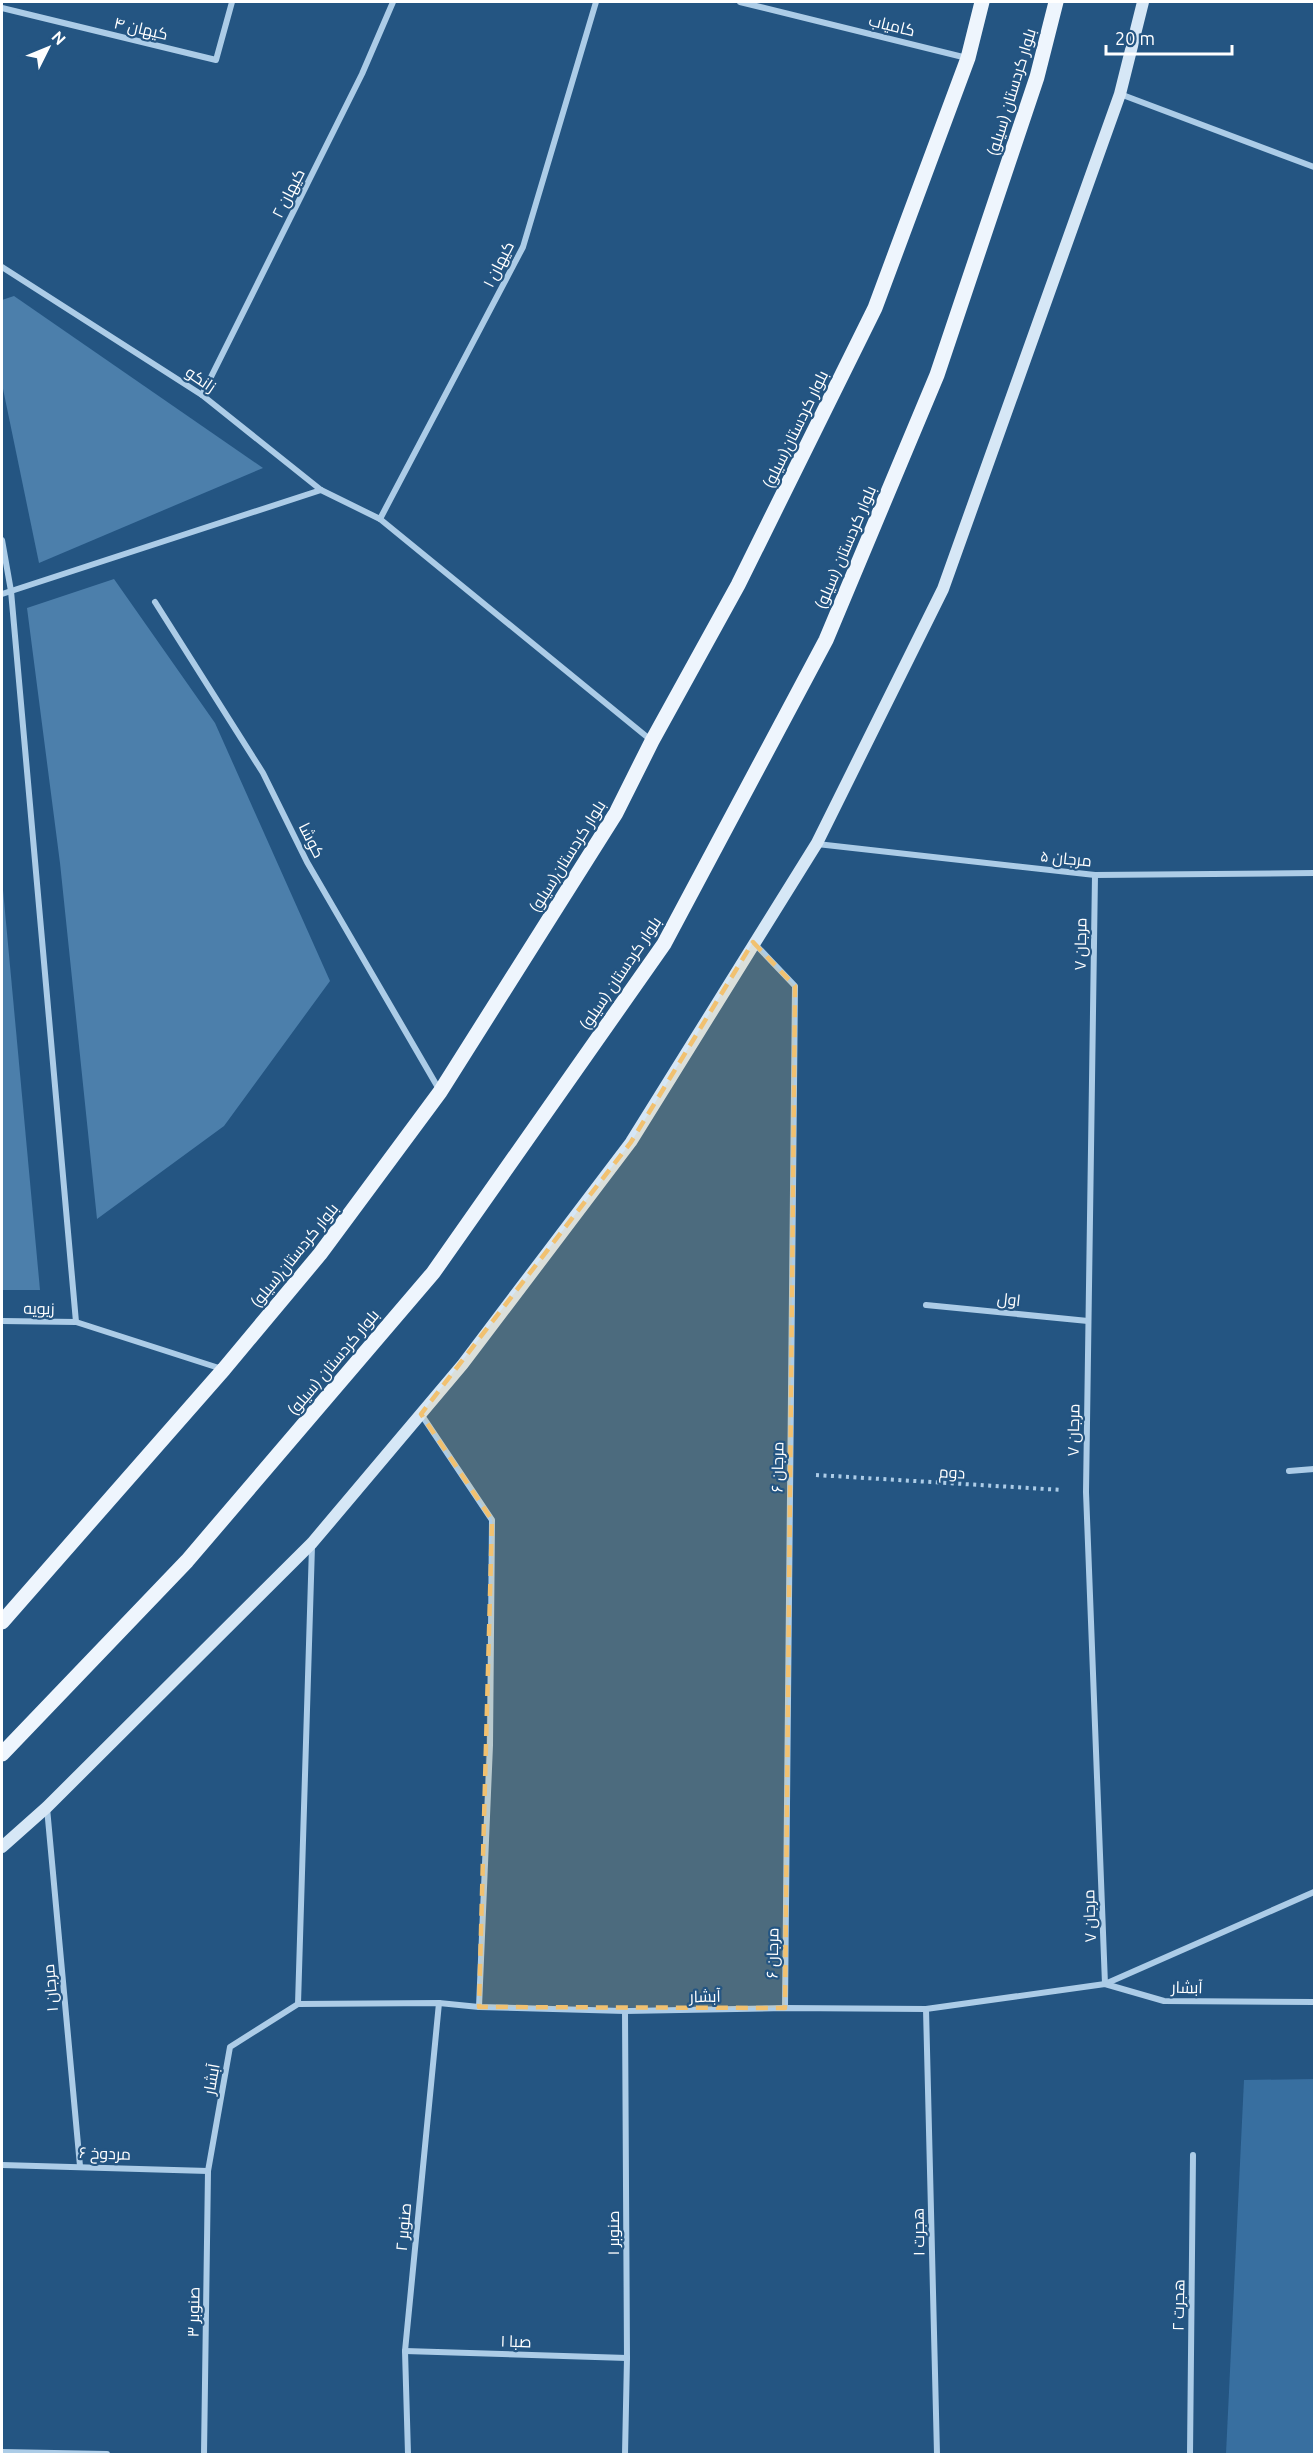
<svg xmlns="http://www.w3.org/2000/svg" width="1316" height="2456" font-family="Ubuntu,Cairo,sans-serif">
<rect width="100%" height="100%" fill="#245582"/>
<path fill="#386fa0" d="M1314 2079V2454H1226L1244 2080Z"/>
<g fill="#4c7fab">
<path d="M14 296 263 468 39 563 2 384V300Z"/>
<path d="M114 579 215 723 330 981 224 1126 97 1219 60 863 27 608Z"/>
<path d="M2 890H3L40 1290H2Z"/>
</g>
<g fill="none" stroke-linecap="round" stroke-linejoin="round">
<path stroke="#accce7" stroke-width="4" stroke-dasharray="3 4.5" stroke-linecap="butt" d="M816 1475 1062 1490"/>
<g stroke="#accce7" stroke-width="6">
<path d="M740 2 967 58"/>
<path d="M2 8 216 60 232 2"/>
<path d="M1120 94 1314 167"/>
<path d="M2 267 202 395 321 490 380 519 652 741"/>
<path d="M202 395 362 74 393 2"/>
<path d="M380 519 523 247 596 2"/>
<path d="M2 540 11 591 76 1322"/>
<path d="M2 594 321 490"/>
<path d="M155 602 263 773 307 862 440 1091"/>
<path d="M817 844 1095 875 1314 873"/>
<path d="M1095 875 1086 1492 1105 1984 1314 1892"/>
<path d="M753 942 795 986 785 2008"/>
<path d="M926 1305 1088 1321"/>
<path d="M2 1321 76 1322 222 1369"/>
<path d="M421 1414 492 1520 490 1745 479 2007"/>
<path d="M1289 1471 1314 1469"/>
<path d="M47 1808 80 2166"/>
<path d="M298 2004 312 1546"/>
<path d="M926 2009 937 2454"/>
<path d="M625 2011 627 2358 625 2454"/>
<path d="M2 2165 208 2171"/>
<path d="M405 2351 627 2358"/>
<path d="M2 2452 107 2454"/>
<path d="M204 2454 208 2171 230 2047 298 2004 439 2003 479 2007 625 2011 785 2008 926 2009 1105 1984 1164 2001 1314 2002"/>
<path d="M408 2454 405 2351 439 2003"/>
<path d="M1190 2454 1193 2155"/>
</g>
<path stroke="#d6e7f6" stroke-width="12" d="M2 1847 47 1807 312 1543 463 1364 631 1142 817 843 943 589 1120 94 1143 2"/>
<g stroke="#eef5fd" stroke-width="15">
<path d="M2 1622 224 1369 320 1254 440 1092 616 813 652 741 738 585 875 308 968 58 982 2"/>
<path d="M2 1754 187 1561 433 1273 664 944 826 640 937 375 1037 77 1056 2"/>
</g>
</g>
<path fill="#f1c170" fill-opacity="0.2" stroke="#f1c170" stroke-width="4.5" stroke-dasharray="12 8" stroke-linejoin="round" d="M753 942 795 986 785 2008 479 2007 492 1520 421 1414 631 1142Z"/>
<g text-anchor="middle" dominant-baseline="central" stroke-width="4.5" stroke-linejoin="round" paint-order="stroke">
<g font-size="16" fill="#fff" stroke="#245582">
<text transform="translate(892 25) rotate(14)">کامیاب</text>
<text transform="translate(141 28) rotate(13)">کیهان ۴</text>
<text transform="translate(1011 92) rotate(-73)">بلوار کردستان (سیلو)</text>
<text transform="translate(288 193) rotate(-63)">کیهان ۲</text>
<text transform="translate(498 264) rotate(-63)">کیهان ۱</text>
<text transform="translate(201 379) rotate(34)">زانکو</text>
<text transform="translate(795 429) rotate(-64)">بلوار کردستان(سیلو)</text>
<text transform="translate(845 547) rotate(-67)">بلوار کردستان (سیلو)</text>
<text transform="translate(312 840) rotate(63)">کوشا</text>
<text transform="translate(567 856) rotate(-58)">بلوار کردستان(سیلو)</text>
<text transform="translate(1066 858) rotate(6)">مرجان ۵</text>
<text transform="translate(1080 944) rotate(-89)">مرجان ۷</text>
<text transform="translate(620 973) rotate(-56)">بلوار کردستان (سیلو)</text>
<text transform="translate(294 1255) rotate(-51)">بلوار کردستان(سیلو)</text>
<text transform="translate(1009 1299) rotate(6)">اول</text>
<text transform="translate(39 1308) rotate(1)">زیویه</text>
<text transform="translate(333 1362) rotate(-50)">بلوار کردستان (سیلو)</text>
<text transform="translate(1073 1430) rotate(-89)">مرجان ۷</text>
<text transform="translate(777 1467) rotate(-89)">مرجان ۶</text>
<text transform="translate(952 1472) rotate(3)">دوم</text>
<text transform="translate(1089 1916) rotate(-92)">مرجان ۷</text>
<text transform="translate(772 1953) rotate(-89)">مرجان ۶</text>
<text transform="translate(1187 1987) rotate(1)">آبشار</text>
<text transform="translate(50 1988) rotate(-95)">مرجان ۱</text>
<text transform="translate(705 1996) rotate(-1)">آبشار</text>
<text transform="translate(211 2079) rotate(-80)">آبشار</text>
<text transform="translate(105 2153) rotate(2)">مردوخ ۶</text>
<text transform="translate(403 2227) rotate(-85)">صنوبر ۲</text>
<text transform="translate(918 2232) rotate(-91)">هجرت ۱</text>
<text transform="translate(613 2233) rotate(-90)">صنوبر ۱</text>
<text transform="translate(1178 2305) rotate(-89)">هجرت ۲</text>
<text transform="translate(193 2312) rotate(-89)">صنوبر ۳</text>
<text transform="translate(516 2341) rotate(2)">صبا ۱</text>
</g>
</g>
<rect width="1316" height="2456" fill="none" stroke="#ffffff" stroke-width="6"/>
<g transform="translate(48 48) rotate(47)" stroke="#245582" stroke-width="4.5" paint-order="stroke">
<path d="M0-4.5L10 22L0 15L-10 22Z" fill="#ffffff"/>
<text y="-9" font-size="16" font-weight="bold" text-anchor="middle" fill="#ffffff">N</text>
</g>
<path d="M1106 45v9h126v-9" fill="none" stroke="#ffffff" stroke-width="3"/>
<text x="1115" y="45" font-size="18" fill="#ffffff" stroke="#245582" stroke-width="4.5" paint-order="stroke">20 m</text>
</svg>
